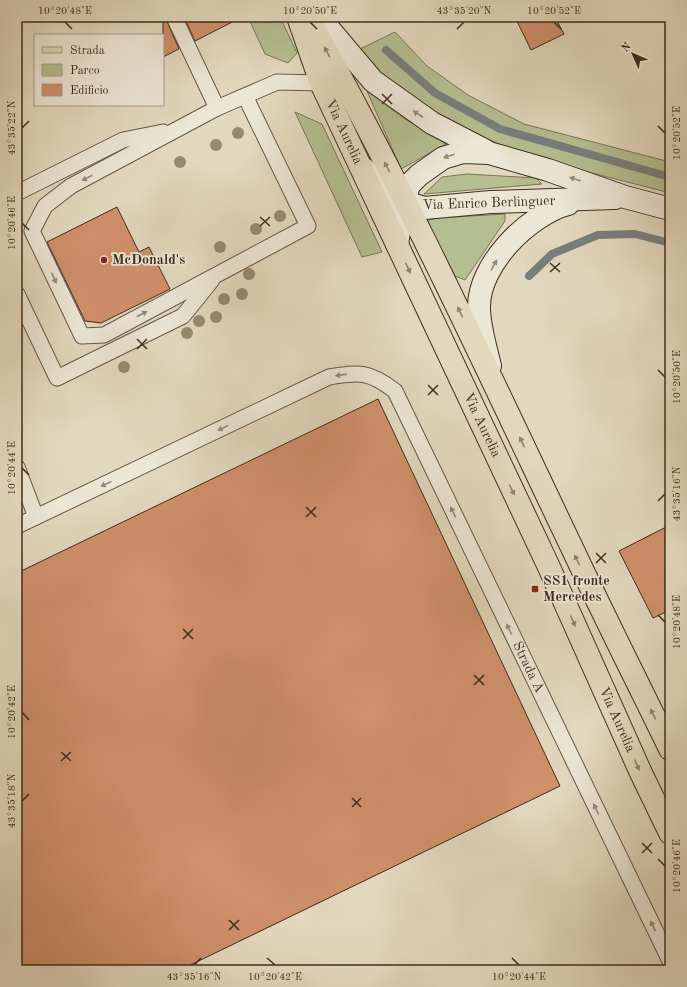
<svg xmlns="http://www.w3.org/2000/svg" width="687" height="987" font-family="'Old Standard TT',serif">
<rect width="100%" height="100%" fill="#e2d8bd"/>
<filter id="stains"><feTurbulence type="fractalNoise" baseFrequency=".005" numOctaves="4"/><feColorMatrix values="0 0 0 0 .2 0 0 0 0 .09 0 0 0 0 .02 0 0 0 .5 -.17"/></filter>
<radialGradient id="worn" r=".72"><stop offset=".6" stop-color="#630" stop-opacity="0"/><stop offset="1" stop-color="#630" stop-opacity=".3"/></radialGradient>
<g fill="#b4be90" stroke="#7a7557">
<path d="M248 17H280L297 53 288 63 265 54Z"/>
<path d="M395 32 427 66 468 95 524 124 670 162V193C565 165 429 141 360 49Z"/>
<path d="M367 91 405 119 446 144 401 169Z"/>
<path d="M295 112 322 124 382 252 362 257Z"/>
<path d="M467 174 536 178 542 184 424 194 442 177Z"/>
<path d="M505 214V221L465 280 455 276 428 225 429 220 437 218Z"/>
</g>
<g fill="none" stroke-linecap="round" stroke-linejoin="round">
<g stroke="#777f7d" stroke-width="8">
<path d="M386 50 435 93 500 129 670 177"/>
<path d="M529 276 552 254 598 235 635 234 670 243"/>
</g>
</g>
<g fill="#cf906b" stroke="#402c1e">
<path d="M163 17H165L179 49 163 57Z"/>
<path d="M184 17H242L195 41Z"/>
<path d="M515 17H555L564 34 531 50Z"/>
<path d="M117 207 139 252 149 247 170 289 101 323 85 321 47 242Z"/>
<path d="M378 399 560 786 180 970H17V573Z"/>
<path d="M670 525V610L653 618 619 551Z"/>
</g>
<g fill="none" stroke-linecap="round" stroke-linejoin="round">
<defs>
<g id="lane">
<path d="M174 17 217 108 277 82 321 83"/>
<path d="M217 108 71 186 45 206 32 231 82 336 104 335 308 226 245 96"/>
<path d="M17 193 123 140 163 132"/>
<path d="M17 294 57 378 183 316 212 280"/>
<path d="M17 467 36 517"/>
<path id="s1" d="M17 526 329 377C360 372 369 371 395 391L670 961"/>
</g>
<g id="secondary">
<path d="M319 17 373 81 432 123 486 151"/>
<path d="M364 169 383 190 393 198 424 208 491 202 615 198"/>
<path d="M397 244 404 202 409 185 419 175 443 158 463 152 489 153 548 170 625 197 670 209"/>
<path d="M490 366C486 348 479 327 479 308 478 265 528 215 568 204"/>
</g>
<g id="primary">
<path id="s2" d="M298 17 321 83 548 565 641 773 670 833"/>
<path d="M311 23C407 195 489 374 574 552 605 618 638 683 670 749"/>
</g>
</defs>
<use href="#lane" stroke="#685746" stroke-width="17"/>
<use href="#secondary" stroke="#402c1e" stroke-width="24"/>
<use href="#primary" stroke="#402c1e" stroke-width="24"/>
<use href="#lane" stroke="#ece6d4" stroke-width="15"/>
<use href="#secondary" stroke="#ece6d4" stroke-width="22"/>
<use href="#primary" stroke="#e2d8bd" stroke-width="22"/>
</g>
<g fill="#968972">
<circle cx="238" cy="133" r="6"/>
<circle cx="216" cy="145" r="6"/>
<circle cx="180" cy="162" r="6"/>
<circle cx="280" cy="216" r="6"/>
<circle cx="256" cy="229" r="6"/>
<circle cx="220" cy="247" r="6"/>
<circle cx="249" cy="274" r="6"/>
<circle cx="242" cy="294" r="6"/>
<circle cx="224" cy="299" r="6"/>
<circle cx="216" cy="317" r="6"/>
<circle cx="199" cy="321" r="6"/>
<circle cx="187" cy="333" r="6"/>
<circle cx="124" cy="367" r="6"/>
</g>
<defs><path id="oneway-solid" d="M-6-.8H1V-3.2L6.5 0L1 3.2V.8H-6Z"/></defs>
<g fill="#91826e">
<use href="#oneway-solid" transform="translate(327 52) rotate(-119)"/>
<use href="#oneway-solid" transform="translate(387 167) rotate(-117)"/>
<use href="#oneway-solid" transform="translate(408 268) rotate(65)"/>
<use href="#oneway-solid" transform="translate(460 312) rotate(-115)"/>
<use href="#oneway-solid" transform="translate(522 442) rotate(-115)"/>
<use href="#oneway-solid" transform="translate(512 490) rotate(64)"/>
<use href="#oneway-solid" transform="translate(577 560) rotate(-116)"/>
<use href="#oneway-solid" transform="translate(573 621) rotate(66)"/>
<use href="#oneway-solid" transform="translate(653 714) rotate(-116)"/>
<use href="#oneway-solid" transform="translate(637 765) rotate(66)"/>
</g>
<g fill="#968979">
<use href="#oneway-solid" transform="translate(418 114) rotate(-147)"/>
<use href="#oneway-solid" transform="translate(449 156) rotate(162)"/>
<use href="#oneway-solid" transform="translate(87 178) rotate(152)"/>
<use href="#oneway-solid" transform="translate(575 179) rotate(-161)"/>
<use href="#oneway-solid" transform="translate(494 265) rotate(-61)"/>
<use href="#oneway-solid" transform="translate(54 278) rotate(65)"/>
<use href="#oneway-solid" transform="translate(142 314) rotate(-28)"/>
<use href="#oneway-solid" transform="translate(341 375) rotate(172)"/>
<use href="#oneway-solid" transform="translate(223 428) rotate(154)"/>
<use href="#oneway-solid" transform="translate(106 484) rotate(154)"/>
<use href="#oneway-solid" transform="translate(453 512) rotate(-116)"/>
<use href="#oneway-solid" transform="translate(509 629) rotate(-116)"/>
<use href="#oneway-solid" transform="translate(596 809) rotate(-116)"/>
<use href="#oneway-solid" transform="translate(653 926) rotate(-116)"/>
</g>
<path fill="none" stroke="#402c1e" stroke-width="1.5" d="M65 22 72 29M310 22 317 29M554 22 561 29M457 29 464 22M382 94 392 104M382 104 392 94M658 126 665 133M22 128 29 121M260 217 270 226M22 223 29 230M260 226 270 217M550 263 560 272M550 272 560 263M137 339 147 349M137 349 147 339M658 370 665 377M428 385 438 395M428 395 438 385M22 468 29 475M658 501 665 494M306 507 316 517M306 517 316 507M596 553 606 563M596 563 606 553M658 615 665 622M183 629 193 639M183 639 193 629M474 675 484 685M474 685 484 675M22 712 29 720M61 752 71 761M61 761 71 752M352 798 361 807M22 801 29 794M352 807 361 798M642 843 652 853M642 853 652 843M658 859 665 866M229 920 239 930M229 930 239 920M267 958 275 965M512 958 519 965M194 965 201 958"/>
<g fill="#8f2418" stroke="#ece6d4" stroke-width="1.5">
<circle cx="104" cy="260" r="4"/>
<rect x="531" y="585" width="8" height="8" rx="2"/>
</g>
<g text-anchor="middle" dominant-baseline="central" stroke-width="3.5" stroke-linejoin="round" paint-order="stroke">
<g font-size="14" fill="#402c1e" stroke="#ece6d4">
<text stroke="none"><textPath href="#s2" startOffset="124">Via Aurelia</textPath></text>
<text transform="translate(489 203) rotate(-2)">Via Enrico Berlinguer</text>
<text stroke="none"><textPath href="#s2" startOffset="448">Via Aurelia</textPath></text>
<text stroke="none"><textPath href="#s1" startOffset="723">Strada A</textPath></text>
<text stroke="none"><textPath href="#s2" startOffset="772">Via Aurelia</textPath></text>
</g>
<g font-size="14" font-weight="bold" fill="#402c1e" stroke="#ece6d4" text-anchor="start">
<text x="112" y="260">McDonald's</text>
<text x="543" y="581">SS1 fronte<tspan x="543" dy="16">Mercedes</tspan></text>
</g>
</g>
<rect width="687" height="987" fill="none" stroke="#e2d8bd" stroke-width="44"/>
<rect x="34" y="34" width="130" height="72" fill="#ece6d4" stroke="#a79c8b"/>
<rect x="42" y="47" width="20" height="6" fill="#e2d8bd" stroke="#a79c8b"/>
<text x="70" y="54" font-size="12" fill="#402c1e">Strada</text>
<rect x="42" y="64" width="20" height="12" fill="#b4be90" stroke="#a79c8b"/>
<text x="70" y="74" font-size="12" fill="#402c1e">Parco</text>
<rect x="42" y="84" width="20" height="12" fill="#cf906b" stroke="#a79c8b"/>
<text x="70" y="94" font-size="12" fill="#402c1e">Edificio</text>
<g transform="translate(633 54) rotate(315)" stroke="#ece6d4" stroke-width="3" paint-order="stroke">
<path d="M0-3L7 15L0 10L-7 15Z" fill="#402c1e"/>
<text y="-6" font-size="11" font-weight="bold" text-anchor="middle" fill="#402c1e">N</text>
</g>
<rect x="22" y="22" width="643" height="943" fill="none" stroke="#402c1e" stroke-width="1.5"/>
<g font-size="10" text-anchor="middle" fill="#402c1e">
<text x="65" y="14">10°20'48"E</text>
<text x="310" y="14">10°20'50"E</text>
<text x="464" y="14">43°35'20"N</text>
<text x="554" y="14">10°20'52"E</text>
<text transform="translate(11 128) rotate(-90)" y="4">43°35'22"N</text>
<text transform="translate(676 133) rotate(-90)" y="4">10°20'52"E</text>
<text transform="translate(11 223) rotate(-90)" y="4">10°20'46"E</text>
<text transform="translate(676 377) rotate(-90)" y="4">10°20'50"E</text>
<text transform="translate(11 468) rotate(-90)" y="4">10°20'44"E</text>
<text transform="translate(676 494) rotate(-90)" y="4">43°35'16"N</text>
<text transform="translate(676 622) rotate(-90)" y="4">10°20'48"E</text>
<text transform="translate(11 712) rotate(-90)" y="4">10°20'42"E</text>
<text transform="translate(11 801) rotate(-90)" y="4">43°35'18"N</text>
<text transform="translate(676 866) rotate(-90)" y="4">10°20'46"E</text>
<text x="194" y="980">43°35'16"N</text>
<text x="275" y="980">10°20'42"E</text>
<text x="519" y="980">10°20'44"E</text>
</g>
<rect width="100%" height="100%" filter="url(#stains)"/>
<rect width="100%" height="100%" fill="url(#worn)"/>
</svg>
